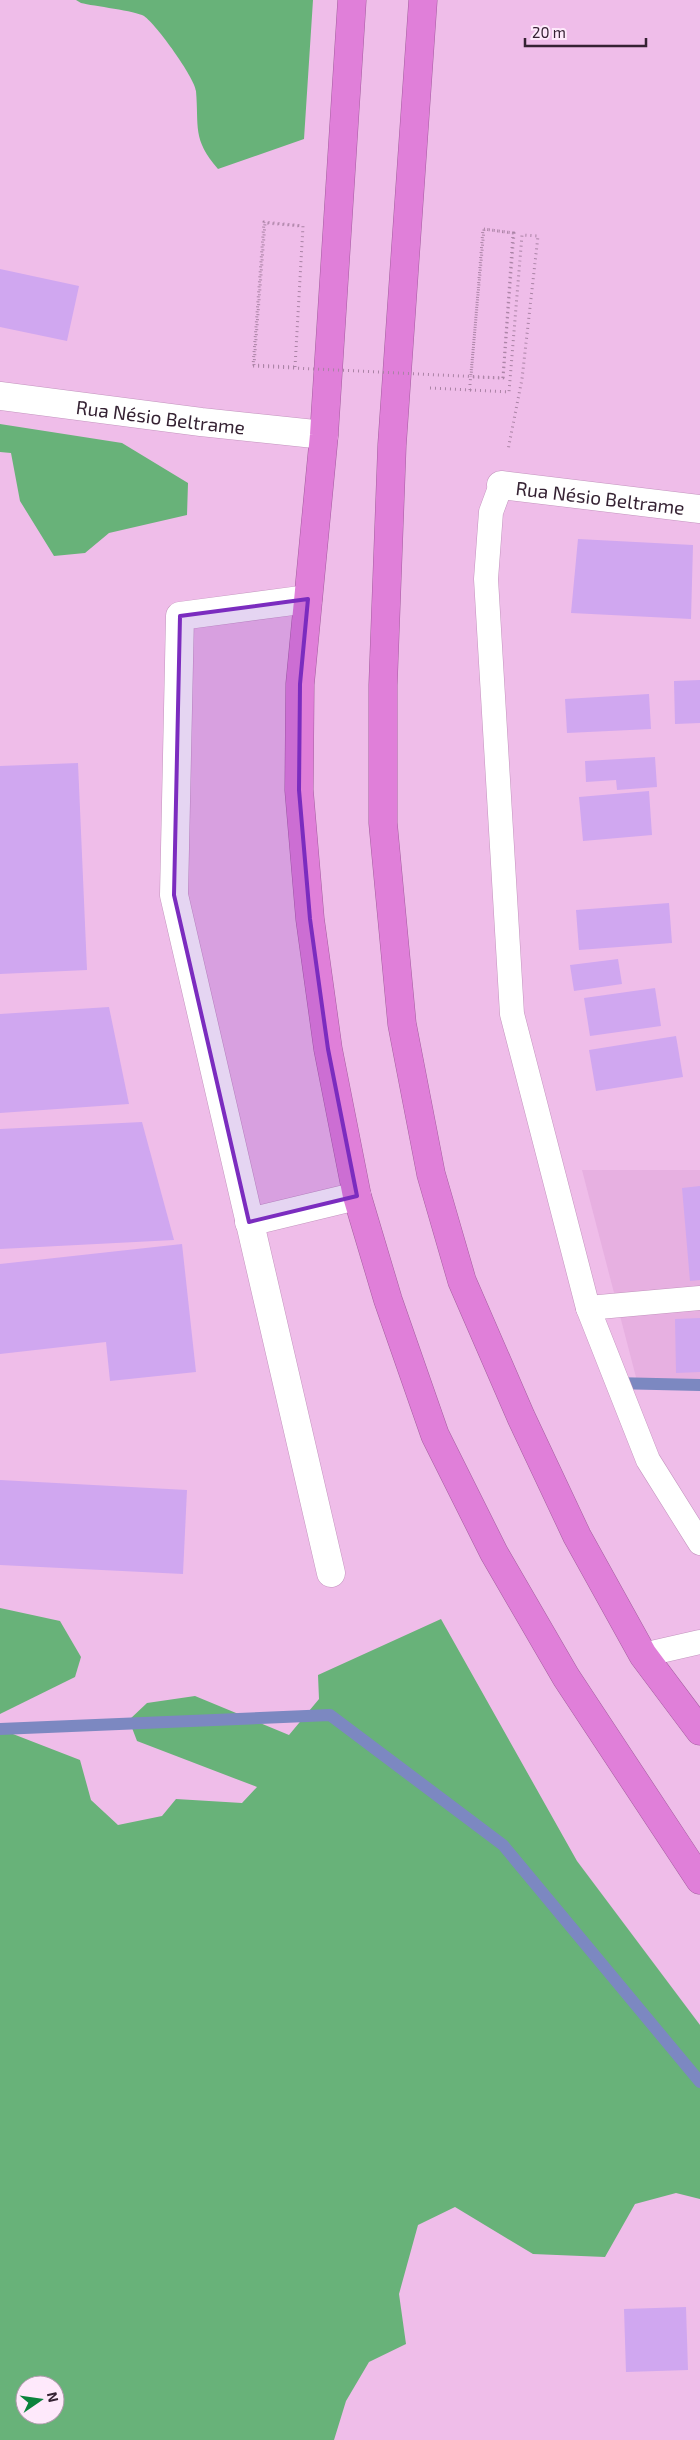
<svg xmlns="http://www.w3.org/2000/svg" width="700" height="2440" font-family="'Exo 2',sans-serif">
<rect width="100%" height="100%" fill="#efbde9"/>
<path fill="#e7b0e1" d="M582 1170H700V1381H637Z"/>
<g fill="#68b279" fill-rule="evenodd">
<path d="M76 0H313L304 139 218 169C192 139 199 127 196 91 195 78 156 24 144 16 136 11 93 6 81 3Z"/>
<path d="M0 424 122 443 188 483 187 515 109 533 85 553 54 556 20 501 11 453 0 452Z"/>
<path d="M0 1608 60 1621 81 1657 75 1677 0 1714Z"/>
<path d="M441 1619 577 1861 700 2025V2199L676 2193 635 2204 605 2257 533 2254 455 2207 418 2225 399 2294 406 2344 369 2362 346 2401 334 2440H0V1729L80 1760 91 1800 118 1825 162 1816 176 1799 242 1803 257 1787 137 1741 129 1720 147 1703 195 1696 289 1735 319 1699 318 1675ZM25 2385H55V2415H25Z"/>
</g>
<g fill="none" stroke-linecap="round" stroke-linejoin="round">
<g stroke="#7c88c1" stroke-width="12">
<path d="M613 1383 700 1385"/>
<path d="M0 1729 330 1715 503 1845 700 2082"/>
</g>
</g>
<g fill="#d0a7f0">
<path d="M0 269 79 286 67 341 0 327Z"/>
<path d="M578 539 693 545 691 619 571 613Z"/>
<path d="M700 680V723L675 724 674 681Z"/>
<path d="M649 694 651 729 567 733 565 699Z"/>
<path d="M655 757 657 787 617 790 616 780 586 782 585 761Z"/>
<path d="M78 763 87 970 0 974V766Z"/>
<path d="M649 791 652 835 583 841 579 797Z"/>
<path d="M669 903 672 943 579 950 576 910Z"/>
<path d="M618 959 622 984 574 991 570 965Z"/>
<path d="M655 988 661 1026 590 1036 584 998Z"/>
<path d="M109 1007 129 1104 0 1113V1014Z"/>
<path d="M676 1036 683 1077 596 1091 589 1050Z"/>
<path d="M142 1122 174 1240 0 1249V1129Z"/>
<path d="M700 1186V1280L690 1281 682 1188Z"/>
<path d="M182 1244 196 1372 110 1381 106 1342 0 1354V1264Z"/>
<path d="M700 1318V1372L676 1373 675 1319Z"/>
<path d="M0 1480 187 1490 183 1574 0 1565Z"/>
<path d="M686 2307 688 2370 626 2372 624 2309Z"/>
</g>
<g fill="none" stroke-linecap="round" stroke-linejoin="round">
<defs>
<g id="lane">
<path d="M501 485 491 512 486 579 512 1014 588 1308 648 1460 700 1543"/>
<path d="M588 1308 700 1298"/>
<path d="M643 1655 700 1642"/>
</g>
<g id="street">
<path id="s1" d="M0 396 201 422 324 435"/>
<path id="s2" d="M501 485 700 509"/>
<path d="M308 599 180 616 174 895 331 1573"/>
<path d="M249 1222 357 1196"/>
</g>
<g id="highway">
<path d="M352 0 324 435 300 684 299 790 310 919 328 1049 357 1196 388 1300 435 1435 494 1553 566 1677 700 1880"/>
<path d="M423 0 392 445 383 685V823L402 1024 431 1174 462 1281 521 1417 577 1536 643 1655 700 1731"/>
</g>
</defs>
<use href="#lane" stroke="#c394be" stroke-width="25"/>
<use href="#street" stroke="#c394be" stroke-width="29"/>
<use href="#highway" stroke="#a45e9f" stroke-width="29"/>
<g stroke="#aa83a5" stroke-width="3" stroke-dasharray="1 4" stroke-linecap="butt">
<path d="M294 367 254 365 265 223 301 226"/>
<path d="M430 388 470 390V384L484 229 513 233 503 378 471 377"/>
<path d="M470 390 509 392 522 235 538 236 522 379 508 450"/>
</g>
<use href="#lane" stroke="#fff" stroke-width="24"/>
<use href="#street" stroke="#fff" stroke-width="28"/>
<use href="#highway" stroke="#e07fd9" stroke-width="28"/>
<path stroke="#aa83a5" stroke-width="3" stroke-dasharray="1 4" stroke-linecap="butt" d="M295 367 303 226 264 222 253 366 503 378 514 233 483 229 471 377"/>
</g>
<path fill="#7b2cbf" fill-opacity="0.2" stroke="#7b2cbf" stroke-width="4" stroke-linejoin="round" d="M308 599 300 684 299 790 310 919 328 1049 357 1196 249 1222 174 895 180 616Z"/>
<g text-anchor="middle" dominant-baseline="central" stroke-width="5" stroke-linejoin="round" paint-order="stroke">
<g font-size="19" fill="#352233" stroke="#fee9fb">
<text stroke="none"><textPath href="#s1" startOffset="162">Rua Nésio Beltrame</textPath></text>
<text stroke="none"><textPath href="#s2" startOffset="100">Rua Nésio Beltrame</textPath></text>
</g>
</g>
<g transform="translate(40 2400) rotate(77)"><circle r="24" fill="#fee9fb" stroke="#ae99ab"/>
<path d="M0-4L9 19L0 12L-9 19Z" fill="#0b833c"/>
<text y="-8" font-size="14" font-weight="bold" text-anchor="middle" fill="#352233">N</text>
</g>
<path d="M525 38v8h121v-8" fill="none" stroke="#352233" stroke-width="2.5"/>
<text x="532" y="38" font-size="15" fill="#352233" stroke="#fee9fb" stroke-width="4" paint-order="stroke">20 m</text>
</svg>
